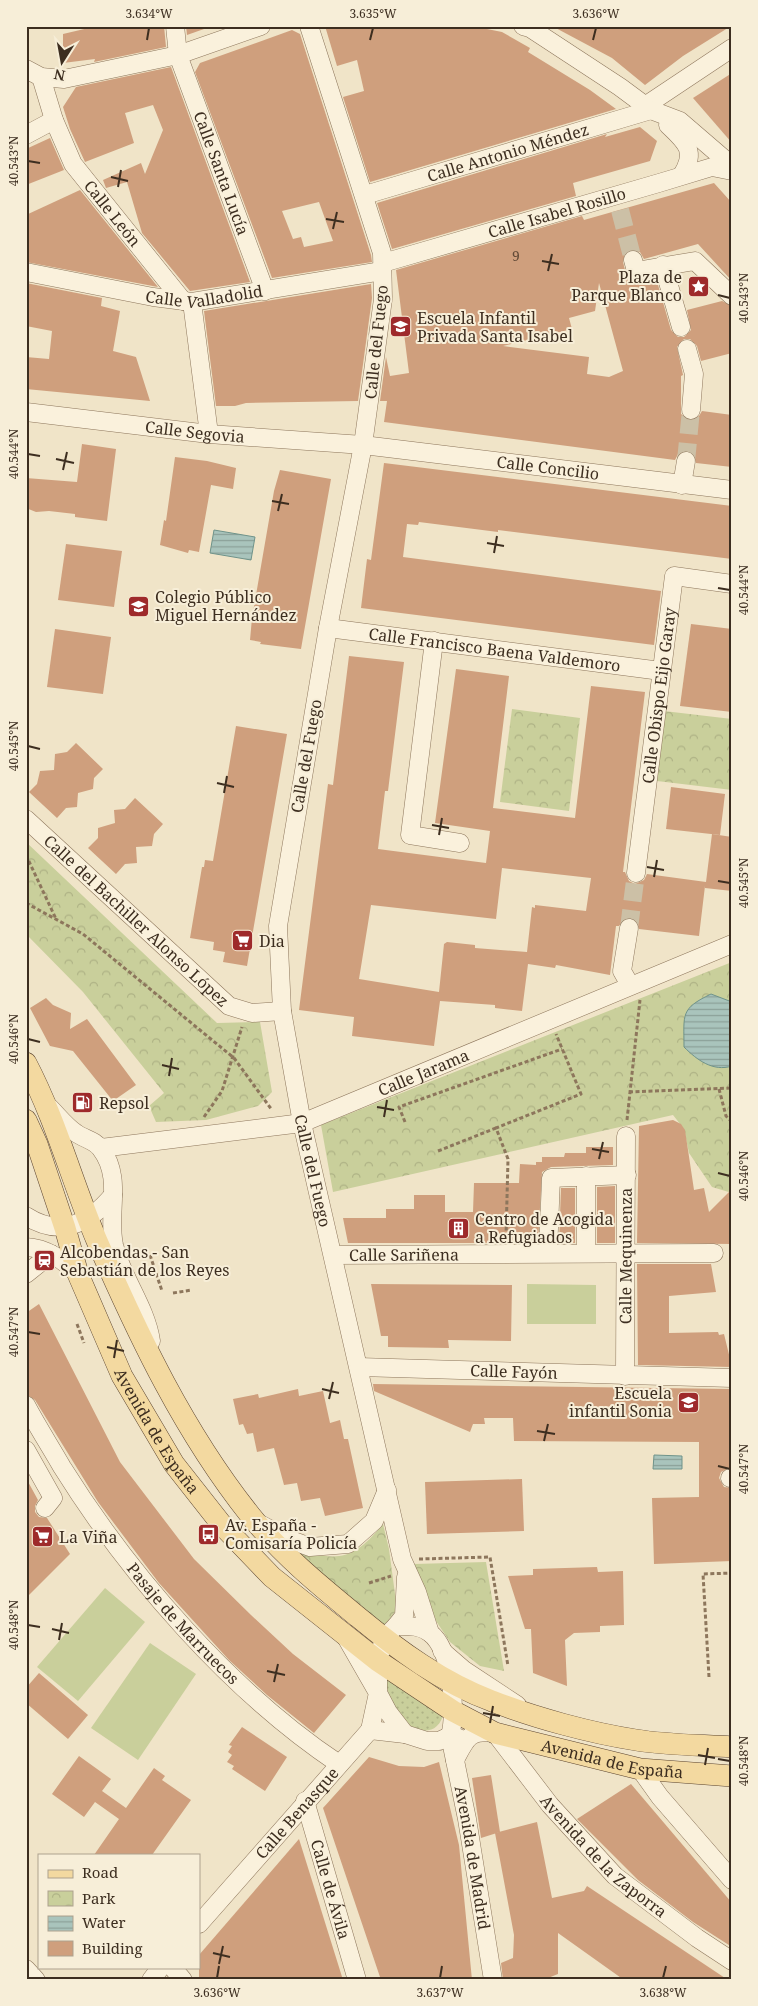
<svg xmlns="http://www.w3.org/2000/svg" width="758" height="2006" font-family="'Noto Serif',serif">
<defs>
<pattern id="grass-dots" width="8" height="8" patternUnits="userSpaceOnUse" patternTransform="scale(1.25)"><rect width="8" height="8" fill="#c9cf9b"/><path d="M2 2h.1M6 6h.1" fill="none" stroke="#aeb285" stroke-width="1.8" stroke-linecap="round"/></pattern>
<pattern id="park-crowns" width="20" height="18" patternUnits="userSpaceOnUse" patternTransform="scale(1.25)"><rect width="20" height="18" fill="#c9cf9b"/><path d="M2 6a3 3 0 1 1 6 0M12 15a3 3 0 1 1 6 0" fill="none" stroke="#aeb285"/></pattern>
<pattern id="water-rules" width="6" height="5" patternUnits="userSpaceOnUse" patternTransform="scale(1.25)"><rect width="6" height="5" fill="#a9c4bc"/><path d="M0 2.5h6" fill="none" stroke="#8ba098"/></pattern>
</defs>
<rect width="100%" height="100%" fill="#f0e4c8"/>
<path fill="url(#grass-dots)" d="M386 1677 444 1711C439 1740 411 1733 398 1715 389 1703 387 1692 386 1677Z"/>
<g fill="url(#park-crowns)">
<path d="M512 709 580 718 569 811 500 802Z"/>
<path d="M664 711 732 719V790L657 781Z"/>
<path d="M26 842 217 1023 260 1022 272 1092 258 1106 206 1120 156 1122 149 1106 164 1093 83 992 26 934Z"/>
<path d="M732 962V1193L712 1187 689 1153 684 1129 673 1115 333 1192 321 1125Z"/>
<path d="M383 1524 389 1549 397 1609 386 1624H379L293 1549C338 1561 352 1562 383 1524Z"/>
<path d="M486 1562 504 1671 480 1666 450 1642 434 1618 414 1564Z"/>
</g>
<g fill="#c9cf9b">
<path d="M527 1284 596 1285V1324H527Z"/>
<path d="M105 1588 145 1622 78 1701 37 1667Z"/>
<path d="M150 1643 196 1674 138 1760 91 1728Z"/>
</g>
<g fill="url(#water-rules)" stroke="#6f938a">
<path d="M214 530 255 537 251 560 210 553Z"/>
<path d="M711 994 732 1002V1066C713 1072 697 1060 684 1047 684 1014 680 1009 711 994Z"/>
<path d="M654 1455 682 1456V1469H653Z"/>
</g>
<g fill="#cf9f7d" fill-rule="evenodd">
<path d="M97 26H164L166 47 94 62 95 59 63 63V34Z"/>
<path d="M186 26H204V29L187 35Z"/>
<path d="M325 26H472L502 32 530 48 528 52 590 90 616 109 370 182 343 97 364 91 357 60 337 66Z"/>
<path d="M552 26H731L683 56 645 85 612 58Z"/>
<path d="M292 30 300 34 371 255 372 262 272 278 195 72 200 63ZM319 202 333 241 304 247 301 237 293 239 282 211Z"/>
<path d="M171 67 250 282 190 291 142 233 127 182 106 188 103 180 141 163 145 174 163 130 153 105 125 113 134 143 85 162 70 129 63 107 76 87Z"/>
<path d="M732 73V143L693 98Z"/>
<path d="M640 127 657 141 650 161 573 183 576 196 392 249 377 203 607 134 605 137Z"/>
<path d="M50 138 64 170 26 185V149Z"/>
<path d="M714 183 732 203V281L698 244 644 259 640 252 631 250 625 253 623 262 626 274 632 281 656 278 671 330 678 337H684L691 330 687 310 722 301 732 306V353L701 361 697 346 690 339H684L677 347 683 375 681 376V414L691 421 699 416 702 411 732 415V467L696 463 693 453 687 450 678 454 675 460 384 422 387 401H380L386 357 390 376 409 373 396 270 582 216 584 220ZM599 283 623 371 609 377 587 374 589 357 503 346 572 329 569 318 595 311Z"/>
<path d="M80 190 158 287 26 262V215Z"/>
<path d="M26 283 102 298 101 306 120 311 113 351 136 357 150 401 26 389V357L49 359 52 331 26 326Z"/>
<path d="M371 284 372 298 358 401 246 403 235 406H216L204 311Z"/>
<path d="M82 444 116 449 107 521 75 517V514L49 511 36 512 26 508V478L77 482Z"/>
<path d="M175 457 207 461 236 468 233 489 211 485 199 552 189 550 188 553 160 545 164 520 166 521Z"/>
<path d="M384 463 732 506V559L498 530V532L419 522 418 525 407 524 403 557 661 591 654 645 361 608 367 559 371 560Z"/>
<path d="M280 470 331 479 301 649 260 644 261 642 250 640 252 618 274 491Z"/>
<path d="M66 544 122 551 114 607 58 600Z"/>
<path d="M691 624 732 629V712L680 706Z"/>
<path d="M55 629 111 637 103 694 47 687Z"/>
<path d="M349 656 404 662 388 791H385L378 849 486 863 490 831 435 823 456 669 509 676 493 808 575 818 591 686 645 692 623 872H625L629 881 635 884 644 880 647 874 706 882 712 834 732 837V891L705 888V886L699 936 639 929 635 920 625 918 619 926H616L610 975 556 965 555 968 528 964 522 1011 495 1008V1005L440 1001 434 1046 352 1036 354 1017 299 1010 328 784 333 785ZM502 868 591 878 586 911 535 905V908L532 907 527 952 475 948V945L447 942 444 944 439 992 359 979 371 905 496 919Z"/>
<path d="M236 726 287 734 247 966 223 962 225 952 213 950 214 942 190 938 202 867H204L205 860 213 861Z"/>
<path d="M76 743 103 769 94 778 93 789 78 793 77 807 66 808 57 818 29 792 37 784 40 771 54 770 55 754 67 752Z"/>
<path d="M671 787 725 794 720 835 666 829Z"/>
<path d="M135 798 163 824 154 834 152 846 136 847 137 863 125 864 116 874 88 848 98 838V828L115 823 114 810 125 809Z"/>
<path d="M46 998 53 1005 71 1013 70 1029 87 1019 136 1085 113 1101 73 1051 50 1046 30 1008Z"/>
<path d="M673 1120 681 1124 685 1130 694 1190 704 1188 709 1212 732 1189V1244L637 1243 639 1126Z"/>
<path d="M586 1147H613V1165L551 1167 542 1172 538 1243H348L343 1218H386V1209H414V1195H445V1212H473L474 1183H519L520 1164 536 1165V1162H542V1157H564L565 1153H586Z"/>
<path d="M615 1186V1243H597V1187Z"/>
<path d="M561 1188H575V1243H559Z"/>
<path d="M637 1264H711L716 1292 669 1296V1333L718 1332 719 1335 724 1334 732 1367 638 1365Z"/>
<path d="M371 1284 512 1285 511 1341 448 1340 449 1348 388 1347V1336H381Z"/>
<path d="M39 1304 120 1462 194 1559 251 1615 293 1654 346 1695 314 1733 267 1695 229 1660 159 1583 98 1502 35 1400 26 1394V1313Z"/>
<path d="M373 1384 732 1389V1467L721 1472 719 1478 724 1487 732 1488V1561L654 1564 652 1498 699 1497V1442L514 1441 513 1418H484L485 1424H473L470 1432 374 1391Z"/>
<path d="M298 1389 299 1396 323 1391 330 1423 340 1420 344 1439H348L363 1508 325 1516 320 1498 301 1501 297 1483 284 1485 274 1448 257 1452 253 1433 247 1434 243 1424 239 1425 233 1399 258 1394 259 1398Z"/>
<path d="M26 1478 38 1500 35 1506V1512L39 1517 47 1518 70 1554 26 1598Z"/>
<path d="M522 1479 524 1531 427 1534 425 1482Z"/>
<path d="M597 1567 598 1572 623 1571 624 1625 600 1626V1632L574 1633 565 1640 567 1686 533 1673 531 1629H525L508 1576 533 1575V1569Z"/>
<path d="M39 1673 88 1715 68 1739 26 1703V1688Z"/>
<path d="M242 1727 287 1757 265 1791 232 1769 234 1766 227 1762 232 1755 228 1752 232 1746 229 1745Z"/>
<path d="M79 1756 111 1779 102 1791 126 1808 154 1768 165 1776 162 1780 191 1800 152 1855H94L119 1819 95 1802 84 1817 52 1794Z"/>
<path d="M369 1757 399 1766 424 1767 439 1762 459 1845 472 1980H381L323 1808Z"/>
<path d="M491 1775 500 1832 481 1838 472 1778Z"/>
<path d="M631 1784 732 1903V1947L693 1922 638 1880 577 1819Z"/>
<path d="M537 1822 552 1898 584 1891 587 1886 728 1980H624L558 1933V1974L543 1980H503L501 1963 513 1958 514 1935 495 1833Z"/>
<path d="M299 1839 343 1980H199V1955Z"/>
</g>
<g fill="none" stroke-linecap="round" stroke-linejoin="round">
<g stroke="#ccc0a6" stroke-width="18" stroke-dasharray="18 9" stroke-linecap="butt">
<path d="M620 210 633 260"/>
<path d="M686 461 691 410"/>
<path d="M629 928 636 873"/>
</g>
<defs>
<g id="minor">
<path id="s1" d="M175 26 178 55 265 291"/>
<path id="s2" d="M309 26 382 253 383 299 363 445 328 628 278 926 282 1011 302 1123 402 1559 417 1592 430 1633"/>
<path d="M523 26 530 28 620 87 651 110 680 121 723 158 732 168"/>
<path d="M26 69 41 77 64 79 178 55 261 26"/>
<path id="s3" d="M41 77 54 120 73 164 183 301"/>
<path d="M645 106 732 48"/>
<path d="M668 125C686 142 697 151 682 175"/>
<path d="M26 135 54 120"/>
<path id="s4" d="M365 195 651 110"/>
<path d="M633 260 636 271 695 261 732 296"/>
<path id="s5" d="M383 263 659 183 712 167 732 171"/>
<path d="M663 265 681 327"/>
<path id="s6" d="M26 272 153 297 192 302 382 271"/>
<path d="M192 302 209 434"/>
<path d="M687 349 694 374 691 410"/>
<path id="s7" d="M26 412 209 434 363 445 732 490"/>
<path d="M682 485 686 461"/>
<path id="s8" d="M328 628 661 671"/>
<path d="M434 641 410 835 460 843"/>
<path id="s9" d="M26 819 229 1006 252 1013 282 1011"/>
<path id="s10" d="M636 873 674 576 732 584"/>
<path d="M629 928 622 971 630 985"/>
<path d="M46 1104C56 1113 65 1126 76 1133 84 1139 95 1140 101 1149 123 1178 107 1213 114 1245 122 1278 146 1307 151 1341"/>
<path id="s11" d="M101 1148 302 1123 732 944"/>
<path d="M26 1216C60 1238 89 1224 113 1195"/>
<path d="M26 1247C47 1248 63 1260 78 1274"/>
<path d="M586 1252V1176"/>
<path d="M548 1253 551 1178 627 1175"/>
<path id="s12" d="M334 1255 714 1253"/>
<path d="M26 1274 51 1254"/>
<path id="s13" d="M359 1367 732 1378"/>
<path id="s14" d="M625 1376 626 1136"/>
<path id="s15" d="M26 1405C37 1426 50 1446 62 1467 130 1576 231 1692 339 1764"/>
<path d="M26 1450 53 1498 45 1508"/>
<path d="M730 1478 732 1477"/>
<path d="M262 1525 288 1539 310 1547 348 1544 374 1521 387 1490"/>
<path d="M396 1626 404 1616 406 1577"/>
<path d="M347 1639 378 1693 370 1730"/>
<path d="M442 1651 464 1670 517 1705"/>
<path d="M370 1730 405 1734 427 1741H439L450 1736 459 1738"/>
<path id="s16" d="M405 1734 388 1712 378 1693V1661L384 1638 396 1626C408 1626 420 1625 430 1633 452 1650 457 1711 450 1736L467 1819 493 1980"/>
<path id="s17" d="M455 1760C466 1739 469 1729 495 1733L550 1805 615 1876 697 1938 732 1961"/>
<path d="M640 1769 660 1797 732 1880"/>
<path id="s18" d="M305 1801 357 1980"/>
<path id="s19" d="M199 1924 370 1730"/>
<path d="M172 1967 183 1980"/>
<path d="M26 1969 36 1980"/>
<path d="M151 1980 161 1967"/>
</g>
<g id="major">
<path d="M26 1063C56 1120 72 1182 97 1241 139 1337 184 1432 250 1515 281 1554 319 1585 358 1617 398 1650 443 1683 492 1701 535 1718 591 1733 636 1740 667 1745 700 1745 732 1747"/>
<path id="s20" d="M26 1120 37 1144 65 1228 78 1274 122 1376 174 1464 222 1525 272 1577 378 1661 453 1711 495 1733 640 1769 732 1776"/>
</g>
</defs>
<use href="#minor" stroke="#8d765c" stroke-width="19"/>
<use href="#major" stroke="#5b4430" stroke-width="22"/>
<g stroke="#8d765c" stroke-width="3" stroke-dasharray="4 2.5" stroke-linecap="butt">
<path d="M26 855 56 919"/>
<path d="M26 903 83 934 234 1058 272 1110"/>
<path d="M719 1089 726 1116 732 1122"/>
<path d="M629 1092 732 1088"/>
<path d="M204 1117 222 1091 242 1027"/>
<path d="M627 1120 640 1000"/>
<path d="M405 1122 399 1107 562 1049"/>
<path d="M438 1151 496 1128"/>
<path d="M506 1237 508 1159 496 1128 581 1094 556 1034"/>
<path d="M150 1255 162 1291"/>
<path d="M173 1293 192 1290"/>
<path d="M77 1324 84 1343"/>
<path d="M419 1559 490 1557 508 1666"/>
<path d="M369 1583 391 1576"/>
<path d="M709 1677 703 1574 732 1573"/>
</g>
<use href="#minor" stroke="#faf1dc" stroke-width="18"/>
<use href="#major" stroke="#f3d9a0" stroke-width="21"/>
</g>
<path fill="none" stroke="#3d2e20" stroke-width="2" d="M147 40 149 28M370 40 373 28M593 40 596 28M28 161 40 163M111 177 128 181M118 187 121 170M326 219 344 222M333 229 337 212M542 261 559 264M548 271 552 254M718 295 730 298M28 454 40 456M56 459 74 463M63 470 67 452M272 501 289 504M278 511 282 494M487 543 504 546M494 553 497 536M718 588 730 590M28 746 40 749M217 783 234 787M224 793 227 776M432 825 449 828M439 835 442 818M647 867 664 870M654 877 657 860M718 881 730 883M28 1039 40 1042M162 1065 179 1069M169 1076 172 1058M377 1107 394 1110M384 1117 387 1100M592 1149 609 1152M599 1159 603 1142M718 1173 730 1176M28 1332 40 1334M107 1347 124 1351M114 1358 117 1340M322 1389 339 1393M329 1399 333 1382M537 1431 555 1434M544 1441 548 1424M718 1466 730 1469M28 1625 40 1627M52 1629 69 1633M59 1640 62 1623M267 1671 285 1675M274 1682 278 1664M483 1713 500 1716M490 1723 493 1706M698 1755 715 1758M718 1759 730 1761M705 1765 708 1748M213 1953 230 1957M219 1964 223 1946M217 1978 219 1966M440 1978 442 1966M663 1978 666 1966"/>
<defs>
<symbol id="sight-square" viewBox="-11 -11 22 22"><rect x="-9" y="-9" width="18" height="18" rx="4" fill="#9e2a2b" stroke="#f7eed8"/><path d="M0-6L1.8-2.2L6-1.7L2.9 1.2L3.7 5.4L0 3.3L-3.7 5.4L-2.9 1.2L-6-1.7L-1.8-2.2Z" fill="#fff"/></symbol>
<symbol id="school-square" viewBox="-11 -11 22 22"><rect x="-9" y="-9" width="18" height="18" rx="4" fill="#9e2a2b" stroke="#f7eed8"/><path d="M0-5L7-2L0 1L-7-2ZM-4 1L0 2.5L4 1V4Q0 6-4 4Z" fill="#fff"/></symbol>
<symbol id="supermarket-square" viewBox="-11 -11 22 22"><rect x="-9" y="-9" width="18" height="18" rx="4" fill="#9e2a2b" stroke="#f7eed8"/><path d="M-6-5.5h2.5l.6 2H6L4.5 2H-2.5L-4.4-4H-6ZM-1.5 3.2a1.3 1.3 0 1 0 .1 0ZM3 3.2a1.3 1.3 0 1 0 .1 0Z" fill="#fff"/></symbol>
<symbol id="fuel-square" viewBox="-11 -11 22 22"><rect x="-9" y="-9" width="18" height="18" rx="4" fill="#9e2a2b" stroke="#f7eed8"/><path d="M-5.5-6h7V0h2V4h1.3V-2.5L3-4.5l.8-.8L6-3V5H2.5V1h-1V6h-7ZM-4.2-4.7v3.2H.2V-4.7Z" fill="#fff"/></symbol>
<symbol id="building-square" viewBox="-11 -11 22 22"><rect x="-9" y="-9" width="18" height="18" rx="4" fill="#9e2a2b" stroke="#f7eed8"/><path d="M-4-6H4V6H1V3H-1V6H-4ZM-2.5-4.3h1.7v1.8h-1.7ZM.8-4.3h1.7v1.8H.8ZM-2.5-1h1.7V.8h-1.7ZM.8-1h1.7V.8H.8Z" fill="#fff"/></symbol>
<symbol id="station-square" viewBox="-11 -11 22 22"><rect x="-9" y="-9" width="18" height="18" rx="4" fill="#9e2a2b" stroke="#f7eed8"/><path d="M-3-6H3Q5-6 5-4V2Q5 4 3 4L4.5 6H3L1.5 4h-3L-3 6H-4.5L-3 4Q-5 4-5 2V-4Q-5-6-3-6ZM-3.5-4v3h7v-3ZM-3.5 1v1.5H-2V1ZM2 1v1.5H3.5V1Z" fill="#fff"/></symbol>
<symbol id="bus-square" viewBox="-11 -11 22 22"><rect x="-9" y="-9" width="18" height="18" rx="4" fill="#9e2a2b" stroke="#f7eed8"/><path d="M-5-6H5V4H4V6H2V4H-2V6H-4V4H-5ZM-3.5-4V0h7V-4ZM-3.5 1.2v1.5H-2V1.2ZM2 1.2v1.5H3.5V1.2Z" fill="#fff"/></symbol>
</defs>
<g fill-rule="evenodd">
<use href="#sight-square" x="686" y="274" width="25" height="25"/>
<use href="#school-square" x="388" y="314" width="25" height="25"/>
<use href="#school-square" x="126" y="594" width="25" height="25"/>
<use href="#supermarket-square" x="230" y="928" width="25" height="25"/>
<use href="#fuel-square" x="70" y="1090" width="25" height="25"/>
<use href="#building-square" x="446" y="1216" width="25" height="25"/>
<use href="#station-square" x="32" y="1248" width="25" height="25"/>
<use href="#school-square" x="676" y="1390" width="25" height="25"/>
<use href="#bus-square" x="196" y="1522" width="25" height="25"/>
<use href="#supermarket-square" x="30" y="1524" width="25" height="25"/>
</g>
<g text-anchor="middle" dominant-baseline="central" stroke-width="4" stroke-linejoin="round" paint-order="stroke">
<g font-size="14" fill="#624a37">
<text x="516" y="255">9</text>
</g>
<g font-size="16" fill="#3d2e20" stroke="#f7eed8">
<text stroke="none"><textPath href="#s4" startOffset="149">Calle Antonio Méndez</textPath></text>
<text stroke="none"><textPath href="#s1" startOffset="155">Calle Santa Lucía</textPath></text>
<text stroke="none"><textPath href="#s5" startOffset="181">Calle Isabel Rosillo</textPath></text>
<text stroke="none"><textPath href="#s3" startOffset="156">Calle León</textPath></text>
<text stroke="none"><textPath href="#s6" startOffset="181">Calle Valladolid</textPath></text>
<text transform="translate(376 342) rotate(-84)">Calle del Fuego</text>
<text stroke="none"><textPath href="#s7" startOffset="170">Calle Segovia</textPath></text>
<text stroke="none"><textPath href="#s7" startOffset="525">Calle Concilio</textPath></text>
<text stroke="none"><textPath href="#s8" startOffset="168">Calle Francisco Baena Valdemoro</textPath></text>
<text stroke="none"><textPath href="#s10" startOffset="179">Calle Obispo Eijo Garay</textPath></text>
<text transform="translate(306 756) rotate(-80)">Calle del Fuego</text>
<text stroke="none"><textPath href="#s9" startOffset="150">Calle del Bachiller Alonso López</textPath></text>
<text stroke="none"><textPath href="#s11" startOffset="334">Calle Jarama</textPath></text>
<text stroke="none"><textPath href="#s2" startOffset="1168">Calle del Fuego</textPath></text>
<text stroke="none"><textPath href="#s12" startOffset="70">Calle Sariñena</textPath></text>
<text stroke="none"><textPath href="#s14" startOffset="120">Calle Mequinenza</textPath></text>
<text stroke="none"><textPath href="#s13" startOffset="155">Calle Fayón</textPath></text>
<text stroke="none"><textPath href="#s20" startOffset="339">Avenida de España</textPath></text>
<text stroke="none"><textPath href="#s15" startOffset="270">Pasaje de Marruecos</textPath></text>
<text stroke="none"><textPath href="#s20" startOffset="919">Avenida de España</textPath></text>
<text stroke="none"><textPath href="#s19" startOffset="148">Calle Benasque</textPath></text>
<text stroke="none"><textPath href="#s17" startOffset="219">Avenida de la Zaporra</textPath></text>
<text stroke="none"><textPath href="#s16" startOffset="390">Avenida de Madrid</textPath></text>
<text stroke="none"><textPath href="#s18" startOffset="92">Calle de Ávila</textPath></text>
</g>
<g font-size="16" fill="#3d2e20" stroke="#f7eed8" text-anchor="start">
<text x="682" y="277" text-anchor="end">Plaza de<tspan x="682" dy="18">Parque Blanco</tspan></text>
<text x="417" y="318">Escuela Infantil<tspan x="417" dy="18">Privada Santa Isabel</tspan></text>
<text x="155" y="597">Colegio Público<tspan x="155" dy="18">Miguel Hernández</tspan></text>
<text x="259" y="941">Dia</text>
<text x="99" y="1103">Repsol</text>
<text x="475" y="1219">Centro de Acogida<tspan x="475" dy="18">a Refugiados</tspan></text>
<text x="60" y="1252">Alcobendas - San<tspan x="60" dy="18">Sebastián de los Reyes</tspan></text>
<text x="672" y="1393" text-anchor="end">Escuela<tspan x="672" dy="18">infantil Sonia</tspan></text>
<text x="225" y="1525">Av. España -<tspan x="225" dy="18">Comisaría Policía</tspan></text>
<text x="59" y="1537">La Viña</text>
</g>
</g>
<rect width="758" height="2006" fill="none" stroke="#f7eed8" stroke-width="55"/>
<rect x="38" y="1854" width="162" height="115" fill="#f7eed8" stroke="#ada18e"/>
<rect x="48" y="1870" width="25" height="8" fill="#f3d9a0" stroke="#ada18e"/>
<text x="82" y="1878" font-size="15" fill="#3d2e20">Road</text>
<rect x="48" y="1891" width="25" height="15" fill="url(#park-crowns)" stroke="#ada18e"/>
<text x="82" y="1904" font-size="15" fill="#3d2e20">Park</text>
<rect x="48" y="1916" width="25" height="15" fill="url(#water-rules)" stroke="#ada18e"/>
<text x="82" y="1928" font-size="15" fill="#3d2e20">Water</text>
<rect x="48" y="1941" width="25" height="15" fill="#cf9f7d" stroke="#ada18e"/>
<text x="82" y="1954" font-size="15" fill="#3d2e20">Building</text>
<g transform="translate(62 62) rotate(191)" stroke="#f7eed8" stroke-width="4" paint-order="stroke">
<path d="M0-4L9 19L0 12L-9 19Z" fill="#3d2e20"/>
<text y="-8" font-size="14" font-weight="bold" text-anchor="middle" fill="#3d2e20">N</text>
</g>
<rect x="28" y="28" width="702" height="1950" fill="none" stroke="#3d2e20" stroke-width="2"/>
<g font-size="12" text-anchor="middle" fill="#3d2e20">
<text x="149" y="18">3.634°W</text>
<text x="373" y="18">3.635°W</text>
<text x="596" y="18">3.636°W</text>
<text transform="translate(14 161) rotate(-90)" y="4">40.543°N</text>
<text transform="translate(744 298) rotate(-90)" y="4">40.543°N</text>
<text transform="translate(14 454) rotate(-90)" y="4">40.544°N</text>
<text transform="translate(744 590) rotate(-90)" y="4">40.544°N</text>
<text transform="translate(14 746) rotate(-90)" y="4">40.545°N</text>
<text transform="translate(744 883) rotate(-90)" y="4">40.545°N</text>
<text transform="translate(14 1039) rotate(-90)" y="4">40.546°N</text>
<text transform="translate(744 1176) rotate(-90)" y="4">40.546°N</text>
<text transform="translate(14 1332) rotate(-90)" y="4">40.547°N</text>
<text transform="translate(744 1469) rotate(-90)" y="4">40.547°N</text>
<text transform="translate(14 1625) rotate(-90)" y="4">40.548°N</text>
<text transform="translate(744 1761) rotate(-90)" y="4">40.548°N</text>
<text x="217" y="1997">3.636°W</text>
<text x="440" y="1997">3.637°W</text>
<text x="663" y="1997">3.638°W</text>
</g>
</svg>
